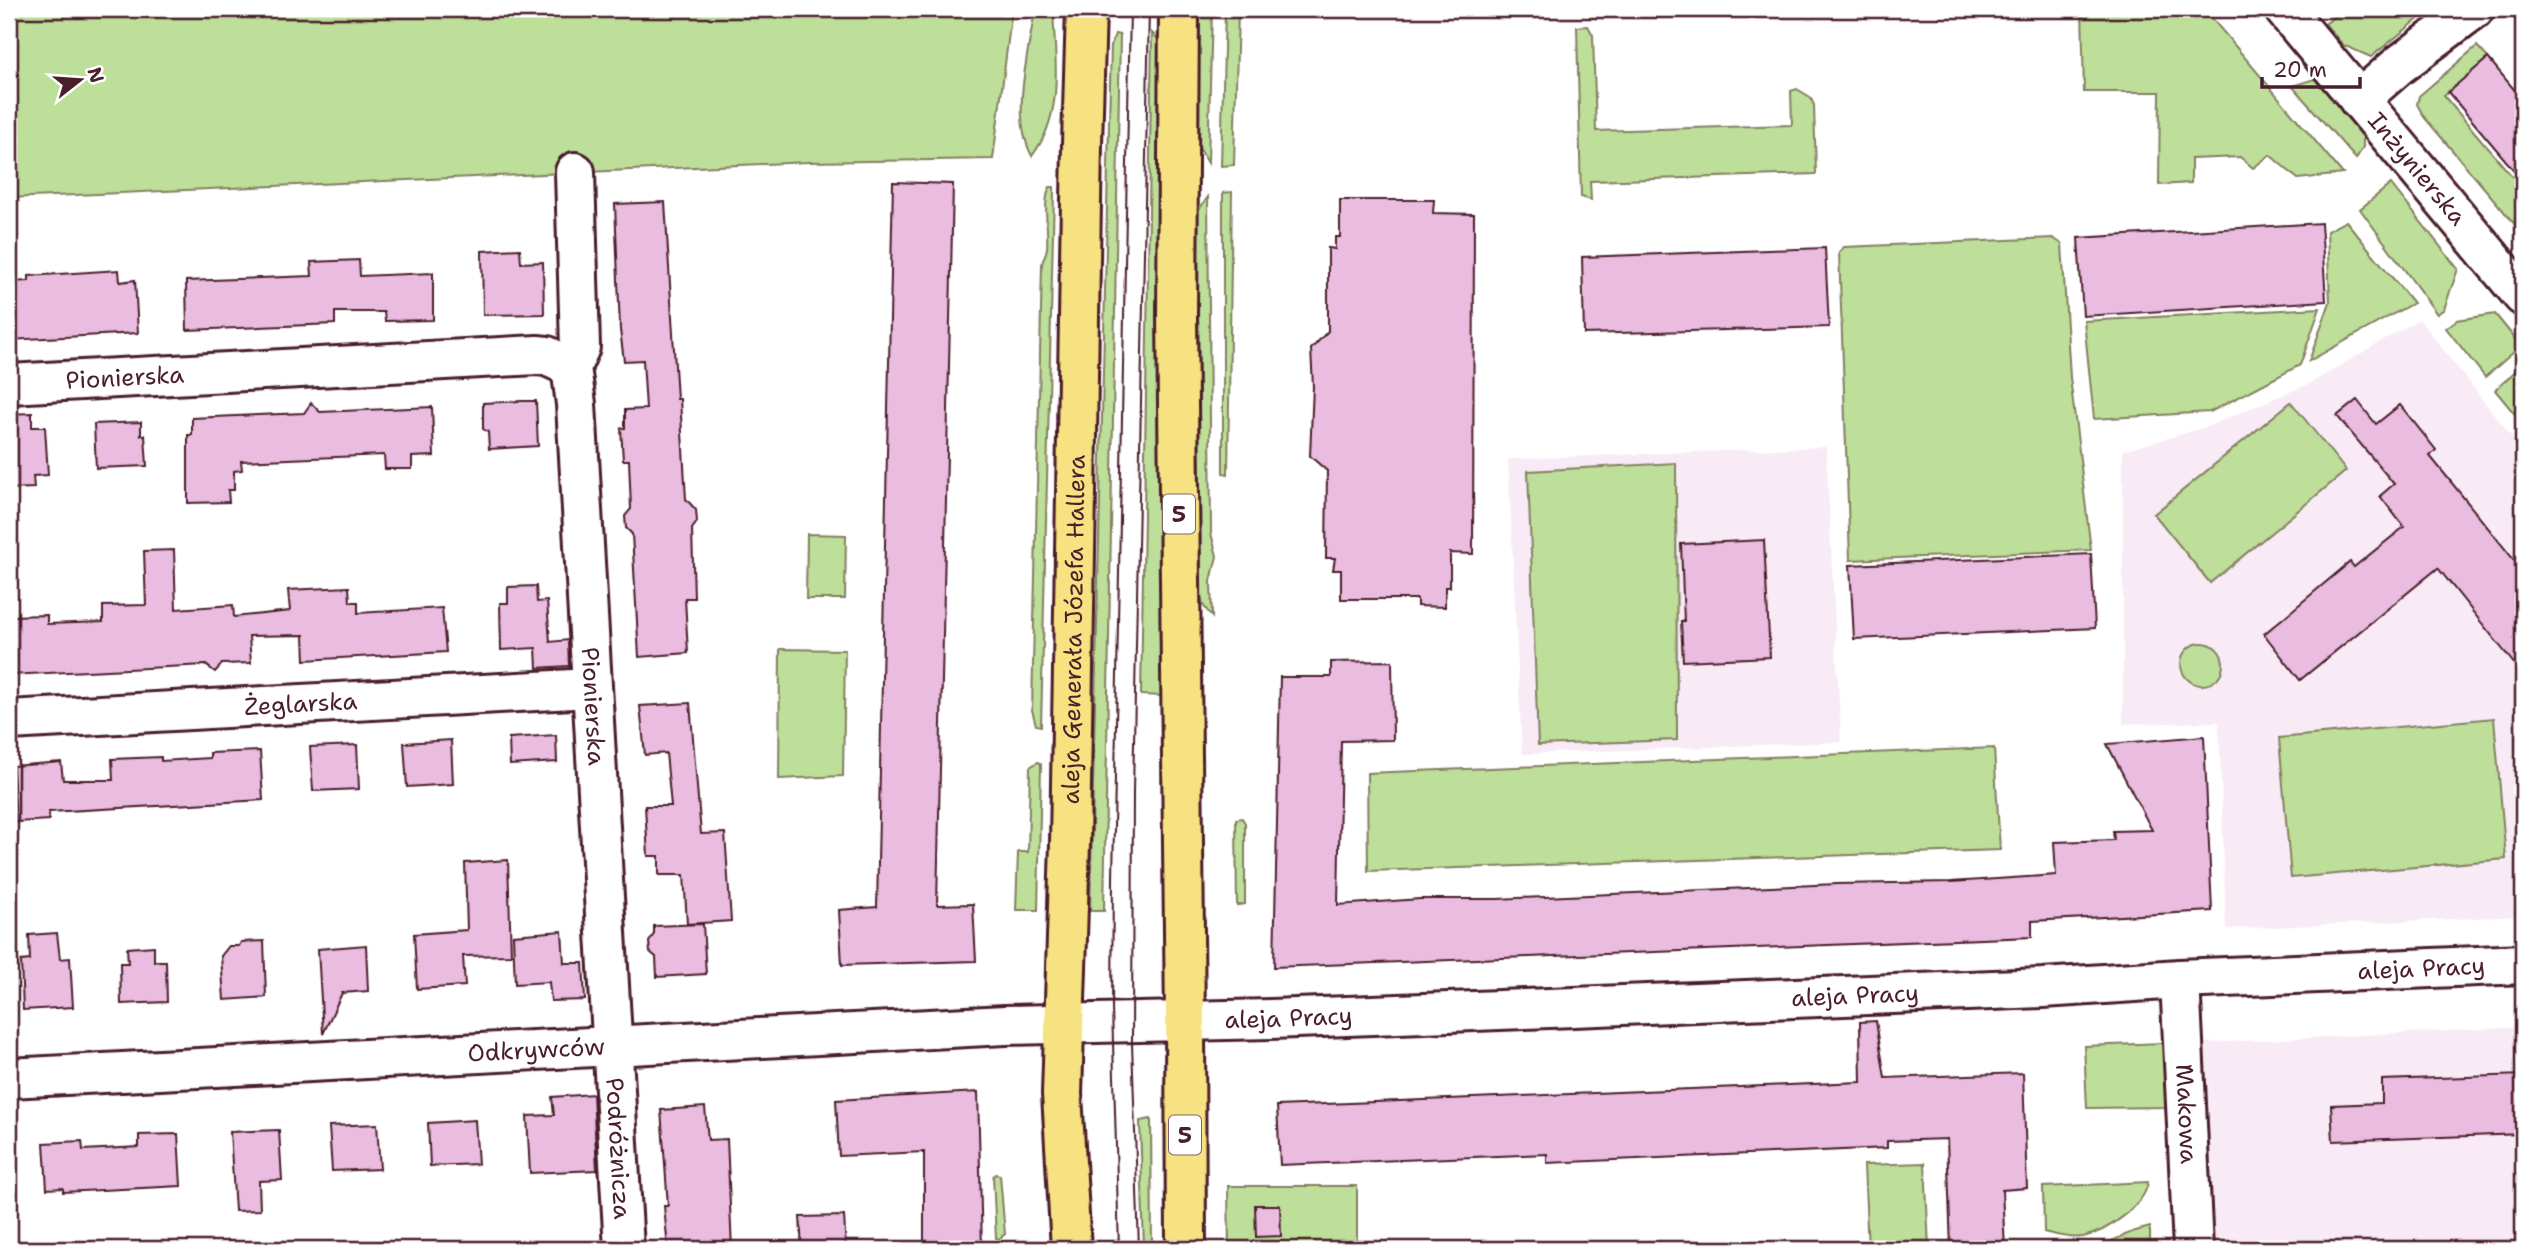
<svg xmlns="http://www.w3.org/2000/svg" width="2532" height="1258" font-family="'Shantell Sans',sans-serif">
<rect width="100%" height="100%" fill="#fff"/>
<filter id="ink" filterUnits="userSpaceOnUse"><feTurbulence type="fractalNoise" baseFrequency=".0143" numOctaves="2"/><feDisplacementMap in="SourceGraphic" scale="14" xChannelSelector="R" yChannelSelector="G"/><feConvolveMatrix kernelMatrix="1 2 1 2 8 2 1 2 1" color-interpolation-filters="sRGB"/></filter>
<g filter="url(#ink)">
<g fill="#f8ebf6">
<path d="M2419 319 2523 451V916L2226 929 2219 722 2123 724V451L2206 427 2311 383Z"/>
<path d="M1826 447 1841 742 1522 754 1508 459Z"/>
<path d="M2523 1027V1249H2214L2205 1043Z"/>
</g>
<g fill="#bddf99" stroke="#847f62" stroke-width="2">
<path d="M9 9H1012L993 159 808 162 9 198Z"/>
<path d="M1035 9H1053C1055 60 1065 113 1032 156 1010 116 1029 52 1035 9Z"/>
<path d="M1200 9H1212L1208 163 1197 144Z"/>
<path d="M1225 9H1238L1234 165 1221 166Z"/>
<path d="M2082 9H2204L2343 174 2298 179 2270 155 2253 168 2240 157 2191 159V183L2159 185 2160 92H2084Z"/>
<path d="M2344 9H2373L2375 11 2378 9H2431L2371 57 2343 45 2325 24Z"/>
<path d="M1588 26 1593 35 1596 131 1792 125 1791 91 1797 89 1810 97 1814 105 1816 174 1590 181 1591 200 1581 197 1577 27Z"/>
<path d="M1152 33 1160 41 1163 696 1141 695Z"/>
<path d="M1115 34 1120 35 1104 911H1090L1110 84 1111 46Z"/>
<path d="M2477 46 2488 58 2444 96 2523 189V234L2424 117 2417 104 2419 96Z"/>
<path d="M2315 79 2363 134V147L2356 159 2292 86Z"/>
<path d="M2391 184 2458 269 2444 309 2437 314 2360 209Z"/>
<path d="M1050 187H1054V192L1041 726 1036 725 1032 710 1042 264C1043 259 1046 254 1047 248 1049 231 1042 201 1050 187Z"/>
<path d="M1232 192 1228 474 1223 473V193Z"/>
<path d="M1208 197 1211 533 1217 556 1211 581 1212 617 1203 605 1201 596 1197 212Z"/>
<path d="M2346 221 2413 303 2309 361 2330 302 2327 231Z"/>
<path d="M2053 238 2062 244 2070 377 2091 550 1850 560 1839 252 1844 247Z"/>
<path d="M2320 308 2300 365 2210 412 2094 419 2084 321Z"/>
<path d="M2495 314 2521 346 2485 377 2446 328 2457 320Z"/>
<path d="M2523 364V424L2495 390Z"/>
<path d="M2291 402 2346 471 2210 583 2154 514Z"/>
<path d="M1676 463 1677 740 1538 745 1528 471Z"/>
<path d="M807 534 846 535 845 599H806Z"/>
<circle cx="2202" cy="664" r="21"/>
<path d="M780 649 845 650 843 776 779 779Z"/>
<path d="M2494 718 2506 859 2291 878 2279 738Z"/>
<path d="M1994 748 2000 850 1368 871 1367 773Z"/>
<path d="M1038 762 1041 764 1038 910H1016L1018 852H1028L1030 767Z"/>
<path d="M1242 818 1245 823V904L1237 905 1236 819Z"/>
<path d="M2164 1043 2167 1107 2087 1108 2084 1046Z"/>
<path d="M1151 1119 1152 1249H1144L1140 1121Z"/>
<path d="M1925 1163 1929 1249H1868L1864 1165Z"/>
<path d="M996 1174 1000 1175 1005 1234 999 1239 996 1238 993 1176Z"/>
<path d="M2148 1182C2145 1206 2106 1232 2083 1237 2071 1239 2056 1235 2044 1232L2043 1187Z"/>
<path d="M1228 1186H1357V1249H1229Z"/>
<path d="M2150 1227V1249H2094L2132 1232Z"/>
</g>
<g fill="#e9bce0" stroke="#4a1f2b" stroke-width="2">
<path d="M2488 58 2523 100V181L2448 92Z"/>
<path d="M893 182 953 184 937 905 973 904 976 961 842 965 839 910 877 907Z"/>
<path d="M1340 200H1434L1433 213 1474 214 1473 554 1450 553V587H1445V607L1417 606V599H1341V570H1333L1335 558H1326L1327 471 1310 456 1313 386 1311 349 1328 331V248L1335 249V237H1340Z"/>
<path d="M665 202 677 399H680L686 499 696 510 697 522 692 529 694 598H685L688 653 639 657 632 534 626 528 625 516 631 509 629 460H623L621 428H625V410L646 409 643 360 624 361 620 330 615 204Z"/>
<path d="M2321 223 2326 301 2083 316 2078 238Z"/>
<path d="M1825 248 1829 327 1584 334 1582 257Z"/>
<path d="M520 249 521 263 543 262 544 314 483 315 482 251Z"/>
<path d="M359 260 360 276 433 273V320L385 321 384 312H335V324L187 330 186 281 312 276 311 262Z"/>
<path d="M119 270 120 282 135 280 138 333 9 340V282L29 281V276Z"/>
<path d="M2357 400 2376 424 2400 405 2436 450 2430 456 2523 571V675L2438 568 2300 680 2264 634 2350 562 2354 567 2404 527 2380 496 2394 484 2337 416Z"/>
<path d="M522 401H536L538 446 489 449 488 432 483 429V403Z"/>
<path d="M311 403 320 412 432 407 434 456 412 457V469H385L384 455 241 461 242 470 234 471V490H228L229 502 188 503V435H192V418L304 413Z"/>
<path d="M32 413V427H45L48 475 33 476 34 488 9 489V414Z"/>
<path d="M141 422V435H145L147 466 96 468 94 424Z"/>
<path d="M1764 540 1770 657 1683 661 1681 622H1684L1681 544Z"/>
<path d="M174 550 176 609 233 605 234 617 290 611 288 590 349 587 350 602H358V613L442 608 446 652 305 660 304 635 249 636 251 663 222 664 215 672 206 665 9 675V616L47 615V624L103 622V606L146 605 144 551Z"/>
<path d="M2091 554 2095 628 1854 639 1850 565Z"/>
<path d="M536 586 537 602 547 601 550 642 568 640 569 666 537 668 536 648 501 650 500 603H508V587Z"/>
<path d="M1392 661 1393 740 1341 741 1338 905 1420 899H1497L1837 884 1951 882 2056 875 2054 842 2114 840 2113 831 2152 830 2107 744 2204 736 2212 911 2032 921V937L1274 967 1280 677H1331V662Z"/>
<path d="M690 703 701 834 725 833 731 921 687 924 684 875H659V856H648L645 806H671L666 753 645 755 640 706Z"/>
<path d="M556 735 557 762 510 765 509 738Z"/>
<path d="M451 740 453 784 407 787 404 743Z"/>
<path d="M357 745 359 789 313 791 310 747Z"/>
<path d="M260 751 263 800 49 812V820L16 822 13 766 61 762 63 780H113L112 759 161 757V761L210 758V753Z"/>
<path d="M508 860 511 955 463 956 465 986 417 989 414 934 467 930 465 863Z"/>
<path d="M703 924 706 974 657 977 656 957 650 952 649 942 654 934V926Z"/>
<path d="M562 931 564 963H583L585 1000 551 1001 549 982 515 984 513 935Z"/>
<path d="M57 933 60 959 70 958 73 1007 23 1010 21 961 30 960 29 935Z"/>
<path d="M264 941 266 997 224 1000 221 956 229 946H239L241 942Z"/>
<path d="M366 945 368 991 342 993 323 1034 318 949Z"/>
<path d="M154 946V961H166L167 1002 121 1004 120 963H128L127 948Z"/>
<path d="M1876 1021 1885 1078 2023 1073 2027 1188 2002 1190 2005 1249H1951L1947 1139 1887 1141V1148L1547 1163V1154L1280 1165 1277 1106 1861 1082 1860 1022Z"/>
<path d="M2523 1075V1134L2333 1141 2331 1105 2382 1103V1080Z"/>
<path d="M978 1092 982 1249H924V1152L839 1156 836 1100Z"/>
<path d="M593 1094 597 1170 530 1173 527 1116 554 1115 552 1097Z"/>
<path d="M705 1107 708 1140 727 1139 732 1249H668L664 1206H668L661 1110Z"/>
<path d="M475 1120 478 1164 430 1166 428 1123Z"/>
<path d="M377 1124 380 1169 332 1171 329 1126Z"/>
<path d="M279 1130 282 1180 259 1181 260 1210 235 1211 230 1132Z"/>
<path d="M178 1134 181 1186 63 1192V1188L47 1189 44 1143 82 1141 83 1150 139 1147V1135Z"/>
<path d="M1255 1205H1280L1281 1236 1256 1237Z"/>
<path d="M844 1216 846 1249H802L800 1217Z"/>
</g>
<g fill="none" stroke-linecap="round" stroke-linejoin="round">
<defs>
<g id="minor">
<path id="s1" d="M2284 9 2523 296"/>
<path d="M2359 100 2399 65 2474 9"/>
<path id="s2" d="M575 172 580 347 571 367 576 404 624 1249"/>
<path id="s3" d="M9 384 537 355 547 356 571 367"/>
<path id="s4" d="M9 720 591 688"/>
<path id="s5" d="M2180 979 2193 1249"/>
<path id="s6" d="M9 1078 1005 1025 1271 1019 1525 1009 2043 988 2180 979 2523 964"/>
</g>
<g id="major">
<path d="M1179 9 1177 316 1185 1020 1186 1249"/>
<path id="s7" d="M1071 1249 1062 1094 1070 843 1082 144 1086 9"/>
</g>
</defs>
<use href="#minor" stroke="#4a1f2b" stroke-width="44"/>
<use href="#major" stroke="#4a1f2b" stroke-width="44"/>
<use href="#minor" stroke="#fff" stroke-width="38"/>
<use href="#major" stroke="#f7e281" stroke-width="38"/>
<g stroke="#4a1f2b" stroke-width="2">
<path d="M1119 1249 1112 1008 1113 879 1130 9"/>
<path d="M1139 1249 1132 1043 1133 792 1149 9"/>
</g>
</g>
</g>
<g text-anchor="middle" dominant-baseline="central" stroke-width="5" stroke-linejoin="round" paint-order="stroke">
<g fill="#fff" stroke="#80626b" stroke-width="2">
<rect x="1163" y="494.5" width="32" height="39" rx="5"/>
<rect x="1169" y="1115.5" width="32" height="39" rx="5"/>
</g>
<g font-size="23" font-weight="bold" fill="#4a1f2b">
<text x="1179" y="514">5</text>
<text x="1185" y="1135">5</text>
</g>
<g font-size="24" fill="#4a1f2b" stroke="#fff">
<text stroke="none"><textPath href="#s1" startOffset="208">Inżynierska</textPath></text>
<text stroke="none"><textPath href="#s3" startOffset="116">Pionierska</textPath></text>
<text stroke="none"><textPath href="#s7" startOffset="620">aleja Generała Józefa Hallera</textPath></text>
<text stroke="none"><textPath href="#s4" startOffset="292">Żeglarska</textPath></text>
<text stroke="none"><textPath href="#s2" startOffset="537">Pionierska</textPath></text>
<text stroke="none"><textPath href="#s6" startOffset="2415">aleja Pracy</textPath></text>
<text stroke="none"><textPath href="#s6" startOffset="1848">aleja Pracy</textPath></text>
<text stroke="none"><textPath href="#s6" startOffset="1281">aleja Pracy</textPath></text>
<text stroke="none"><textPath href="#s6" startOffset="528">Odkrywców</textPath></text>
<text stroke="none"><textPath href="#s5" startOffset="135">Makowa</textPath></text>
<text stroke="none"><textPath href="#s2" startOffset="980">Podróżnicza</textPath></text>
</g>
</g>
<rect width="2532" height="1258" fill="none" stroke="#fff" stroke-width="35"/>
<rect x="18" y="18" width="2497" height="1223" fill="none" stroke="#4a1f2b" stroke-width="2.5" filter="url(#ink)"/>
<g transform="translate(80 80) rotate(73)" stroke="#ffffff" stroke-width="5" paint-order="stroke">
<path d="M0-5L12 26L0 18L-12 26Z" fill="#4a1f2b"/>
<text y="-10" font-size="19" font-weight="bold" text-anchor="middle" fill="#4a1f2b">N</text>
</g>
<path d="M2262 77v10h98v-10" fill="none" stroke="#4a1f2b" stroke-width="3.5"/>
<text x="2273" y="77" font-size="21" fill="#4a1f2b" stroke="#ffffff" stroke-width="5" paint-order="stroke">20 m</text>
</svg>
